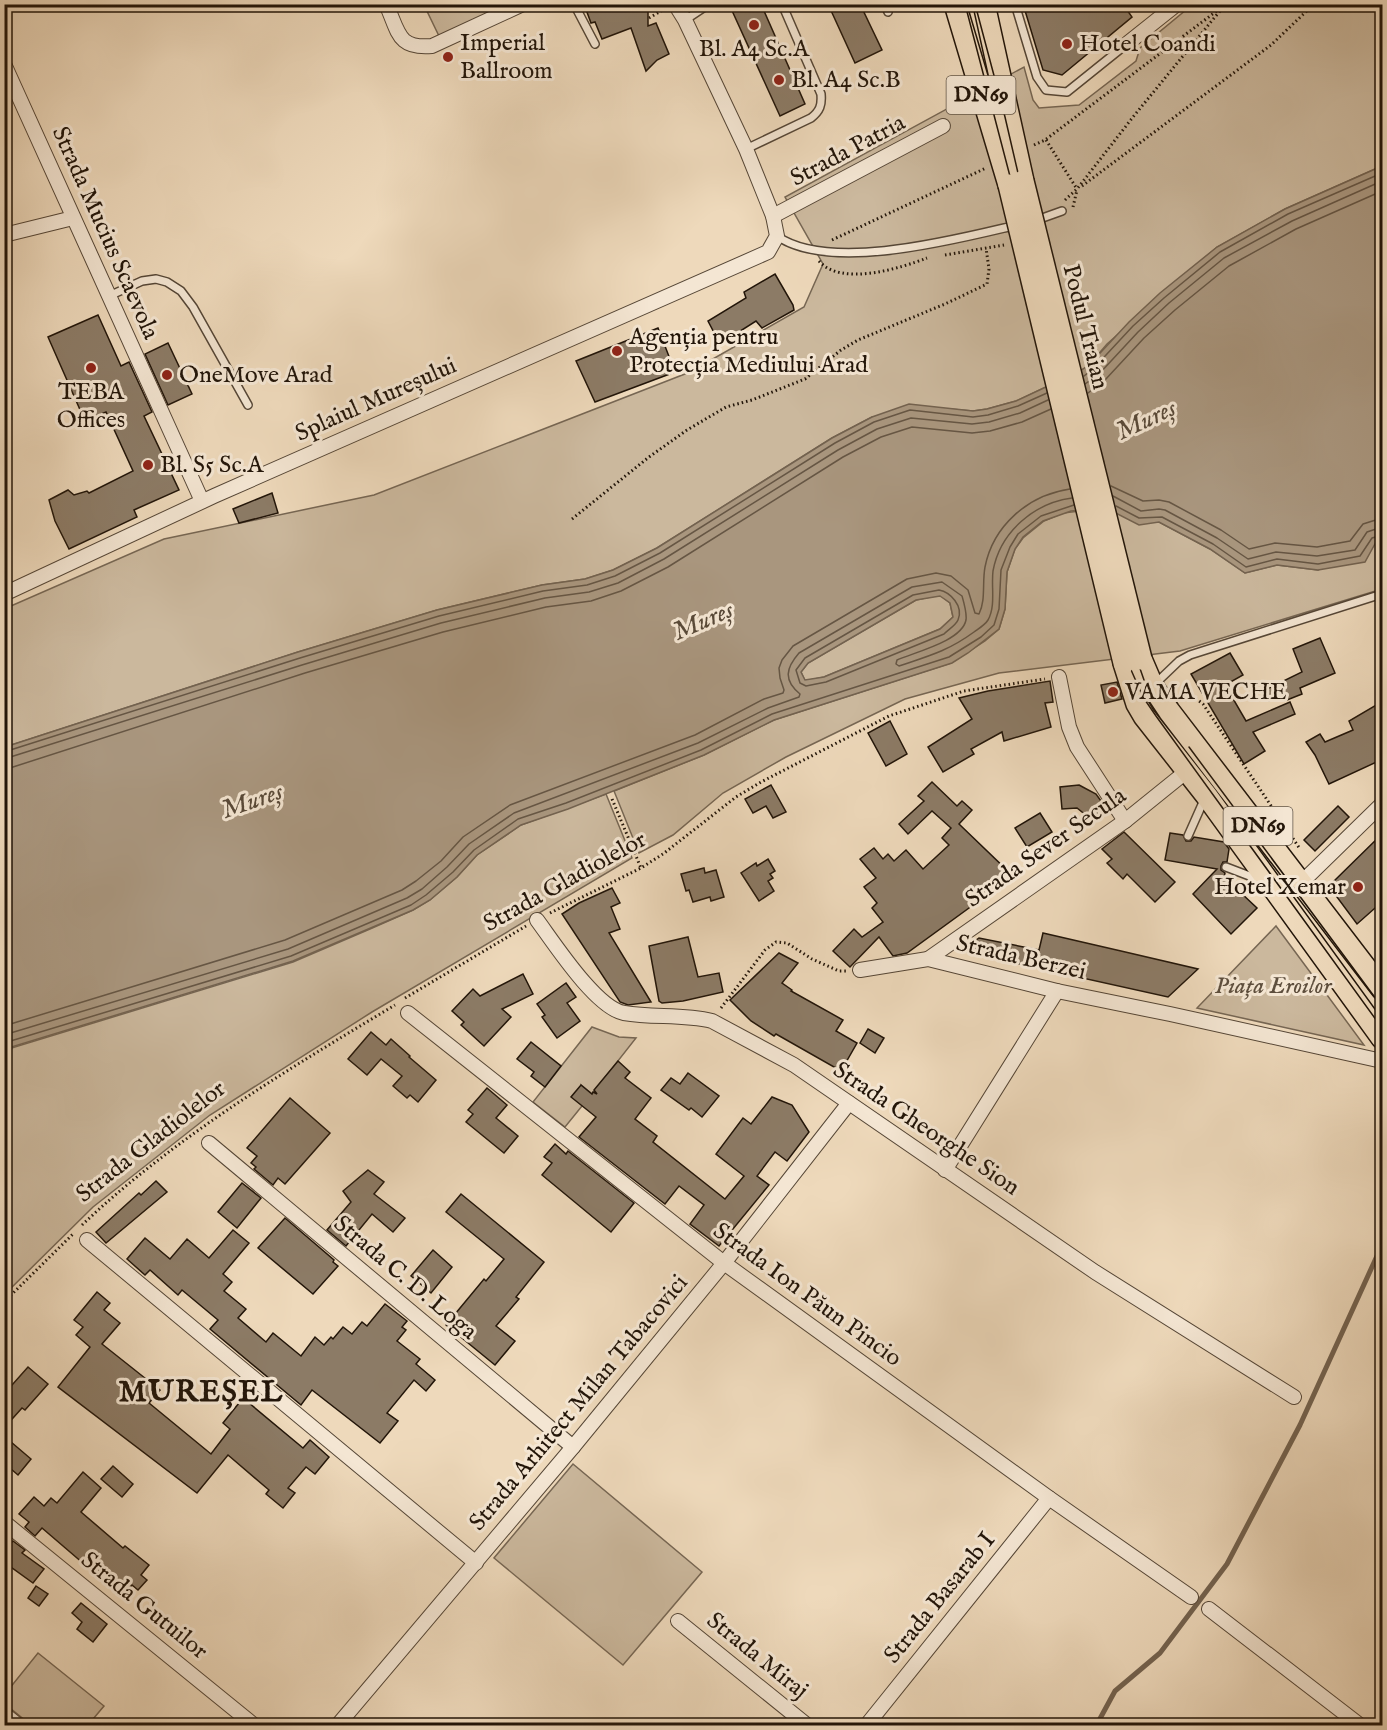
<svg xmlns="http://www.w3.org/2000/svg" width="1387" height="1730" font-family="'IM FELL English',serif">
<rect width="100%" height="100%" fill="#eed9bb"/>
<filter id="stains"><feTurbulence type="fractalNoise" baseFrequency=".00333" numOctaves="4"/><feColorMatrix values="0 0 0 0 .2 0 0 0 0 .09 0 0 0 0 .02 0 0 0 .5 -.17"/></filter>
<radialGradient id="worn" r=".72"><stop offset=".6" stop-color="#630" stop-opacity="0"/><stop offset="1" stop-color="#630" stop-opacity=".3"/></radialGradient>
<g fill="#cbb89d" stroke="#766653" stroke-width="1.5">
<path d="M424 5H505L439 36Z"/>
<path d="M1192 5H1382V166L1285 209 1217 247 1107 344 1089 365 1080 371 1016 401 987 409 973 411 950 409 872 417 832 438 657 548 613 570 585 579 542 585 437 610 298 652 5 747 4 609 164 539 374 495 690 372 804 307 823 264 785 197 1024 67 1033 100 1039 108 1079 105 1136 61 1140 48Z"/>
<path d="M1106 508 1159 522 1210 549 1245 573 1277 565 1318 570 1382 540V589L1180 651 999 673 905 699 786 757 723 793 673 835 639 853 614 791 704 755 774 720 951 663 985 641 999 629 1005 609 1007 572 1015 549 1023 538 1044 521 1063 513Z"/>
<path d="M940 595 950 603 953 617 940 629 824 677 805 681 801 672 808 663 916 600Z"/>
<path d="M606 794 632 858 372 1012 210 1115 93 1207 5 1294V1050L293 962 370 929 413 910 430 900 457 877 477 855 521 825Z"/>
<path d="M1276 926 1364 1045 1197 1008Z"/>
<path d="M592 1027 619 1037 636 1038 592 1094 581 1085 582 1106 565 1127 533 1102Z"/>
<path d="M573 1464 702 1572 623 1665 494 1558Z"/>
<path d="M38 1653 104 1706 88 1725H31L5 1704V1694Z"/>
</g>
<path fill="#a9967e" stroke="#73624f" stroke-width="1.5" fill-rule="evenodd" d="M1382 166V540L1376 542 1365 562 1318 570 1277 565 1245 573 1210 549 1159 522 1139 525 1106 508 1071 511 1043 521 1023 537 1015 549 1007 572 1005 609 999 629 968 653 952 663 774 720 704 755 568 809 521 825 477 855 457 877 430 900 413 910 293 961 5 1049V747L298 652 437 610 542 585 585 579 613 570 657 548 832 438 872 417 909 404 973 411 987 409 1016 401 1080 371 1089 365 1129 322 1160 293 1217 247 1285 209ZM940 596 950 603 953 617 940 629 824 677 805 680 801 672 808 663 916 600Z"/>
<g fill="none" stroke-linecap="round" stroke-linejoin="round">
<g stroke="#665644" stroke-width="1.5">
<path d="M1084 376 1093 369 1133 326 1164 298 1220 252 1288 214 1382 173"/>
<path d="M1085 384 1099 374 1138 332 1169 303 1224 258 1292 221 1382 181"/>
<path d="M1088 393 1105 380 1144 338 1175 310 1229 266 1296 229 1382 191"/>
<path d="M1111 486 1143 501 1159 500 1169 502 1221 530 1249 549 1275 543 1317 547 1350 541 1363 524 1382 518"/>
<path d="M1113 496 1141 511 1159 509 1165 510 1217 538 1248 559 1276 552 1317 556 1355 550 1367 532 1382 527"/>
<path d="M1116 506 1139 518 1162 517 1213 544 1246 567 1277 559 1318 564 1360 556 1372 538 1382 535"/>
<path d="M939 590C950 592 964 606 958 620 956 625 948 630 944 634L826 682 806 686 800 683 796 670 805 658 913 595Z"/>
<path d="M4 752 300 658 439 616 543 591 587 585 615 576 660 553 835 443 874 422 910 410 973 417 988 415 1018 406 1047 393"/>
<path d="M4 759 302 665 441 623 545 598 589 592 618 583 664 559 838 450 877 429 911 418 972 424 989 422 1020 413 1048 400"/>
<path d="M4 768 13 767 305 673 443 632 546 607 591 601 621 591 668 567 843 457 881 437 912 427 972 433 990 431 1022 422 1051 409"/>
<path d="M4 1026 285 940 402 890 416 881 441 861 463 837 510 805 695 735 764 699 783 693 784 690 780 678 779 668 782 660 793 646 907 579 936 573 951 576 968 590 975 613 979 614C986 600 982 583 985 567 993 526 1028 495 1070 489"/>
<path d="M4 1035 288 949 407 898 422 889 447 867 469 844 514 813 698 743 768 708 799 697 800 694C783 680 786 668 799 653L912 587 942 582 962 596C964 603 967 613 966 620 962 641 915 652 897 660L896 664 899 666C929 656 948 651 974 632 978 629 985 625 988 620 996 606 991 586 993 571 1000 532 1034 503 1072 498"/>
<path d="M4 1043 291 956 411 905 426 895 453 872 474 850 518 819 566 803 701 750 772 714 949 657 981 637 994 625 999 609 1001 570 1010 547 1018 534 1041 516 1074 505"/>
</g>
<path stroke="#73624f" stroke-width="5" d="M1096 1726 1115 1691 1160 1653 1227 1564 1300 1425 1382 1245"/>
</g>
<g fill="#8c7b66" stroke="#221509" stroke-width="1.5">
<path d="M584 4H648V26L656 23 669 54 657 60 646 71 631 28 602 39 595 22 591 23Z"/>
<path d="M729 4H761L805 104 780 116Z"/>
<path d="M828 4H860L882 50 855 63Z"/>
<path d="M1023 4H1123L1132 17 1062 75 1043 70Z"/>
<path d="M775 274 793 305 794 310 762 328 756 321 720 344 708 321 746 298 744 292Z"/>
<path d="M98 315 121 366 129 362 152 412 144 416 179 490 134 510 137 517 69 549 55 521 49 500 68 490 74 495 87 491 89 493 133 471 106 412 85 421 48 337Z"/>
<path d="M658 328 675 372 595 402 576 361Z"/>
<path d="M168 343 192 394 168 405 145 354Z"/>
<path d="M272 493 278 513 239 523 233 509Z"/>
<path d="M1320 638 1335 673 1300 688 1302 694 1287 700 1285 694 1268 701 1263 691 1302 672 1293 649Z"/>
<path d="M1230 653 1243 675 1225 685 1246 721 1290 702 1295 714 1253 732 1265 751 1244 764 1191 674Z"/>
<path d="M1050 681 1053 702 1045 703 1051 727 1004 741 1002 732 971 749 974 754 943 772 928 747 972 719 959 698 988 691Z"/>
<path d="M1117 682 1122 699 1105 703 1101 685Z"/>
<path d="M1383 701V759L1329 784 1315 755 1306 742 1320 734 1325 742 1353 730 1349 721Z"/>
<path d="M890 721 907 754 886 766 868 733Z"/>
<path d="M932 782 957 806 962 801 972 810 959 824 1013 876 907 953 893 956 879 937 850 967 833 951 854 929 862 937 883 922 872 908 877 903 864 887 876 878 860 859 874 848 883 859 888 854 894 861 906 850 923 869 949 845 942 838 951 828 932 811 908 834 899 824 924 801 918 796Z"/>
<path d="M771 785 786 812 773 818 766 806 753 813 745 799Z"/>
<path d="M1079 785 1096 794 1101 801 1100 810 1095 815 1087 816 1077 808 1062 809 1060 787Z"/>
<path d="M1338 806 1349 817 1315 851 1304 840Z"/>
<path d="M1040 813 1052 832 1027 847 1015 828Z"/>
<path d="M1124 832 1175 882 1155 902 1127 874 1123 879 1107 863 1112 859 1102 849Z"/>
<path d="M1170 833 1183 835 1186 841H1191L1194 837 1224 842 1229 849 1227 862H1223L1221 866V870L1225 873 1224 877 1257 908 1231 934 1193 894 1217 869 1165 860Z"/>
<path d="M1383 833V901L1357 924 1334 893 1333 882Z"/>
<path d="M768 859 775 871 770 874 773 878 768 881 774 891 759 901 741 873 756 863 757 866Z"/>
<path d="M704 868 705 873 716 870 724 897 711 901 710 897 693 902 689 890 686 891 681 874Z"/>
<path d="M612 888 620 903 611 907 620 929 609 933 651 1002 628 1005 620 1002 562 914 579 903Z"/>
<path d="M1043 933 1121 951 1198 969 1168 997 961 951 979 938 1039 950Z"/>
<path d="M688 937 698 977 719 973 723 992 683 1001 662 1003 659 1001 649 946Z"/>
<path d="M779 953 798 963 782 983 792 990 791 991 843 1020 836 1031 857 1043 841 1071 776 1034 774 1036 751 1021 730 1000Z"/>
<path d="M523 974 533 994 502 1009 511 1017 484 1046 461 1025 464 1022 452 1011 473 989 480 996Z"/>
<path d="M566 983 576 997 567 1003 580 1021 557 1038 542 1017 545 1015 537 1004Z"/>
<path d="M868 1029 884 1038 875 1053 860 1043Z"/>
<path d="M371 1032 386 1045 391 1039 410 1056 409 1057 436 1080 418 1102 410 1095 407 1098 393 1086 402 1076 381 1059 367 1075 348 1059Z"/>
<path d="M531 1042 561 1066 545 1087 531 1076 534 1072 517 1059Z"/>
<path d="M618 1061 630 1072 625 1078 651 1098 635 1119 657 1136 653 1142 725 1199 744 1176 716 1154 743 1118 751 1124 772 1097 792 1105 809 1132 787 1161 775 1152 757 1176 769 1185 719 1246 690 1224 704 1205 679 1186 665 1204 579 1137 596 1117 571 1097 581 1085 592 1094 593 1092 597 1094 594 1090Z"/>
<path d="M688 1073 719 1096 702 1117 691 1108 689 1110 661 1090 671 1078 680 1084Z"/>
<path d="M487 1088 507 1105 496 1118 518 1136 504 1153 466 1122 473 1114 468 1110Z"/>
<path d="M290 1098 330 1133 285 1184 278 1178 273 1185 254 1169 256 1167 251 1163 257 1156 247 1148Z"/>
<path d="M555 1144 566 1154 568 1151 634 1203 611 1232 542 1175 552 1163 544 1157Z"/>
<path d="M368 1170 384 1182 374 1194 405 1218 393 1232 372 1214 346 1246 327 1230 351 1202 343 1191Z"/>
<path d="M156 1181 167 1192 106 1243 96 1232 139 1193 141 1195Z"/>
<path d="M242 1183 261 1198 237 1228 218 1212Z"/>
<path d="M461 1194 544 1262 516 1297 519 1299 496 1326 515 1341 495 1365 446 1325 484 1279 486 1281 504 1259 446 1212Z"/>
<path d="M285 1218 334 1260 333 1262 338 1266 313 1294 258 1248Z"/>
<path d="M233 1230 249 1243 223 1274 232 1282 224 1291 246 1309 238 1318 266 1342 273 1333 301 1356 315 1337 324 1345 331 1337 333 1339 343 1327 352 1334 362 1322 367 1326 385 1304 407 1321 402 1327 406 1330 397 1341 420 1359 416 1364 435 1380 426 1391 414 1380 387 1413 398 1421 380 1443 312 1390 301 1405 210 1329 218 1320 182 1290 178 1295 150 1270 145 1275 127 1259 145 1238 170 1259 187 1239 209 1258Z"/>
<path d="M433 1250 452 1267 431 1293 411 1276Z"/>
<path d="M97 1292 110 1303 104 1310 120 1323 102 1344 160 1390 149 1403 211 1454 230 1429 223 1423 243 1398 303 1448 310 1440 329 1457 315 1474 306 1467 288 1488 295 1493 283 1508 266 1494 269 1490 228 1455 197 1493 58 1387 90 1347 76 1335 83 1327 74 1320Z"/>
<path d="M28 1367 48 1384 25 1410 22 1408 4 1428V1394Z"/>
<path d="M4 1436 31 1459 18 1475 4 1463Z"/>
<path d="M113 1466 133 1484 122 1497 101 1479Z"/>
<path d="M83 1472 101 1488 81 1512 123 1548 125 1546 149 1565 141 1575 147 1580 138 1590 132 1585 127 1591 102 1571 98 1576 42 1528 35 1536 25 1527 29 1522 19 1514 34 1497 44 1506 51 1498 57 1503Z"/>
<path d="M13 1541 25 1550 22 1553 44 1569 33 1583 4 1562V1550Z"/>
<path d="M36 1586 48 1594 39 1606 28 1598Z"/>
<path d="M81 1603 107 1624 93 1642 77 1629 82 1622 72 1613Z"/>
</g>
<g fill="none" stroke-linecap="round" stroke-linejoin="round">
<defs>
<g id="lane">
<path d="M574 4 595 44"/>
<path d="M885 4 888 12"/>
<path d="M1015 4 1037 77 1046 90 1067 92 1128 43"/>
<path d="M685 20 709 4"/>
<path d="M746 149 811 118C820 111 822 105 821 94L782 4"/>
<path d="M1034 221 1062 211"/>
<path d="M777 236C830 273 957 239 1017 225"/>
<path d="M109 296 142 281 156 279 167 282 181 291 193 307 248 405"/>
<path d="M1156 683 1179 661 1190 655 1382 594"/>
<path d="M1188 836 1204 800"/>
<path d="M1226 867 1260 880"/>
</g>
<g id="street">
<path d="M386 4C399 32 397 49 432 46L523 4"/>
<path d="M1128 43 1177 4"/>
<path d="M4 64 202 501"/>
<path d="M773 216 943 126"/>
<path d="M4 235 73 218"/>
<path d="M4 594 214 496 768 252 777 236 773 216 746 149 685 20 675 4"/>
<path d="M1059 677 1069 727 1077 747 1125 821"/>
<path d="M1301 883 1382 804"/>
<path d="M537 920C554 943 596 1008 624 1013 653 1018 683 1014 712 1021L794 1065 1095 1272 1294 1397"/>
<path d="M928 959 1125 821 1187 771"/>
<path d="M860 970 928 959 1057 991 1170 1014 1382 1061"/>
<path d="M408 1013 724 1263 1049 1498 1191 1597"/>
<path d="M209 1143 573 1447"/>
<path d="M945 1170 1057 991"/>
<path d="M87 1240 476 1563"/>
<path d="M4 1522 255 1726"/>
<path d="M1209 1609 1361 1726"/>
<path d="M678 1621 808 1726"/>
<path d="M4 1714 19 1726"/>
<path d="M337 1726 573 1447 724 1263 849 1103"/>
<path d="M866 1726 1049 1498"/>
</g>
<g id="primary">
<path d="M955 4 1009 185"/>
<path d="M984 4 1023 181"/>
<path d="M1141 659 1153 687 1169 711 1382 989"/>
<path d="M1124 663 1137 704 1144 716 1206 795 1382 1038"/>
</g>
</defs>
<use href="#lane" stroke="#554636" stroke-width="10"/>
<use href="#street" stroke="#554636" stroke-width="16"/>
<use href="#primary" stroke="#221509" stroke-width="24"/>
<g stroke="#221509" stroke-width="3" stroke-dasharray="1.5 3" stroke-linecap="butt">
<path d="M649 18 663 10"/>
<path d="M1046 140 1077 189"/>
<path d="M1034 145 1045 140 1226 4"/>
<path d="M1082 186 1271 45 1314 4"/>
<path d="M1065 200 1077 189 1133 117 1224 6"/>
<path d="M1073 207 1077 190"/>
<path d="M832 240 986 168"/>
<path d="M945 255 1004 245"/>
<path d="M819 261C841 287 901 268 927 258"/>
<path d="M572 519 649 457 687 430 726 407 752 400 805 379 841 350 858 340 945 304 987 284 989 269 986 248"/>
<path d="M1185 690 1203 704 1300 849"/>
<path d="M612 799 641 868"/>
<path d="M550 913 641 868 663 854 736 797 761 782 889 716 964 691 1045 679"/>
<path d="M405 998 526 926"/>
<path d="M721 1008 765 950 776 942 787 943 812 959 839 971H847"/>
<path d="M82 1225C175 1137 285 1071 395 1005"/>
<path d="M4 1302 73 1234"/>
</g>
<use href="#lane" stroke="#f4e6d3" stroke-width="7"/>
<use href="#street" stroke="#f4e6d3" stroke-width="14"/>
<use href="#primary" stroke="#eed9bb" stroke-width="21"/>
<g stroke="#221509" stroke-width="1.5">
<path d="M965 4 1012 184 1128 663 1143 697 1156 716 1382 1028"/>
<path d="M975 4 1005 117 1018 173"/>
<path d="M1110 546 1137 660 1144 680"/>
<path d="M1189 747 1382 1007"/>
</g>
<defs>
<g id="primary-bridge">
<path d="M1023 181 1141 659"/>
<path d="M1009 185 1124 663"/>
</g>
</defs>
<use href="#primary-bridge" stroke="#221509" stroke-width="24" stroke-linecap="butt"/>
<use href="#primary-bridge" stroke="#eed9bb" stroke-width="21"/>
</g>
<g fill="#8f2418" stroke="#f4e6d3" stroke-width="2">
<circle cx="754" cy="25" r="6"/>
<circle cx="1067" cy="44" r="6"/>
<circle cx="448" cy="57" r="6"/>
<circle cx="779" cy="80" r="6"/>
<circle cx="617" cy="351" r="6"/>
<circle cx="91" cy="368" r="6"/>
<circle cx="167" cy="375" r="6"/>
<circle cx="148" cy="465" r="6"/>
<circle cx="1113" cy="692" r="6"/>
<circle cx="1358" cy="887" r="6"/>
</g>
<g text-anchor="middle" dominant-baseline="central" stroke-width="6" stroke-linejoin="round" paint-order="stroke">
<g fill="#f4e6d3" stroke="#615446" stroke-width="1.5">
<rect x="946.5" y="76" width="69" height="38" rx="4.5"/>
<rect x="1223.5" y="807" width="69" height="38" rx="4.5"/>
</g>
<g font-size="22" font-weight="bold" fill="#221509">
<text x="981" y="95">DN69</text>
<text x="1258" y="826">DN69</text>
</g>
<g font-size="24" fill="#221509" stroke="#f4e6d3" text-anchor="start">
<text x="460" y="43">Imperial<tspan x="460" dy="28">Ballroom</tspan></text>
<text x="1079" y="44">Hotel Coandi</text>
<text x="754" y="49" text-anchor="middle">Bl. A4 Sc.A</text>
<text x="791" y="80">Bl. A4 Sc.B</text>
<text x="629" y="337">Agenţia pentru<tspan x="629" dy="28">Protecţia Mediului Arad</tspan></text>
<text x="179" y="375">OneMove Arad</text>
<text x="91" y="392" text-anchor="middle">TEBA<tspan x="91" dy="28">Offices</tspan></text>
<text x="160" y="465">Bl. S5 Sc.A</text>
<text x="1125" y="692">VAMA VECHE</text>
<text x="1346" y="887" text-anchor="end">Hotel Xemar</text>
</g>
<g font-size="24" fill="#221509" stroke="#f4e6d3">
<text transform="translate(848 151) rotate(-28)">Strada Patria</text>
<text transform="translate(105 233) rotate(66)">Strada Mucius Scaevola</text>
<text transform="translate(1085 327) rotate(76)">Podul Traian</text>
<text transform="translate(376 400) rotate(-24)">Splaiul Mureșului</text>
<text transform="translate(1046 848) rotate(-35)">Strada Sever Secula</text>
<text transform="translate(565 882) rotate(-29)">Strada Gladiolelor</text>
<text transform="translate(1021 958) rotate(13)">Strada Berzei</text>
<text transform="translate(926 1129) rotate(34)">Strada Gheorghe Sion</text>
<text transform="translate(151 1142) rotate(-38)">Strada Gladiolelor</text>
<text transform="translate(405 1278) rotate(40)">Strada C. D. Loga</text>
<text transform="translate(807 1295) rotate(36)">Strada Ion Păun Pincio</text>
<text transform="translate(579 1403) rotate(-50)">Strada Arhitect Milan Tabacovici</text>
<text transform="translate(940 1598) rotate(-51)">Strada Basarab I</text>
<text transform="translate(144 1606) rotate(39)">Strada Gutuilor</text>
<text transform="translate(757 1656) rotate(39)">Strada Miraj</text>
</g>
<g font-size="24" font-style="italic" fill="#5d4e3d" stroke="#f4e6d3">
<text x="1273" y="986">Piața Eroilor</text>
</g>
<g font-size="26" font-style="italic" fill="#584938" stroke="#f4e6d3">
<text transform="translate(1146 420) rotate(-25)">Mureș</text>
<text transform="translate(703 621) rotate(-23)">Mureș</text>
<text transform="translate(252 801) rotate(-19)">Mureș</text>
</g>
<g font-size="30" font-weight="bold" letter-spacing="1.5" fill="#221509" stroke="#f4e6d3">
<text x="201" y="1393">MUREȘEL</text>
</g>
</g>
<rect width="1387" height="1730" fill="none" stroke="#eed9bb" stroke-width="24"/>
<rect x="6" y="6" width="1375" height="1718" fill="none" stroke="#221509" stroke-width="3"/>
<rect x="12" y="12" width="1363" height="1706" fill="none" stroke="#221509" stroke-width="1.5"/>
<rect width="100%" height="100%" filter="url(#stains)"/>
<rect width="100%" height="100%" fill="url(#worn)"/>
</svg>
